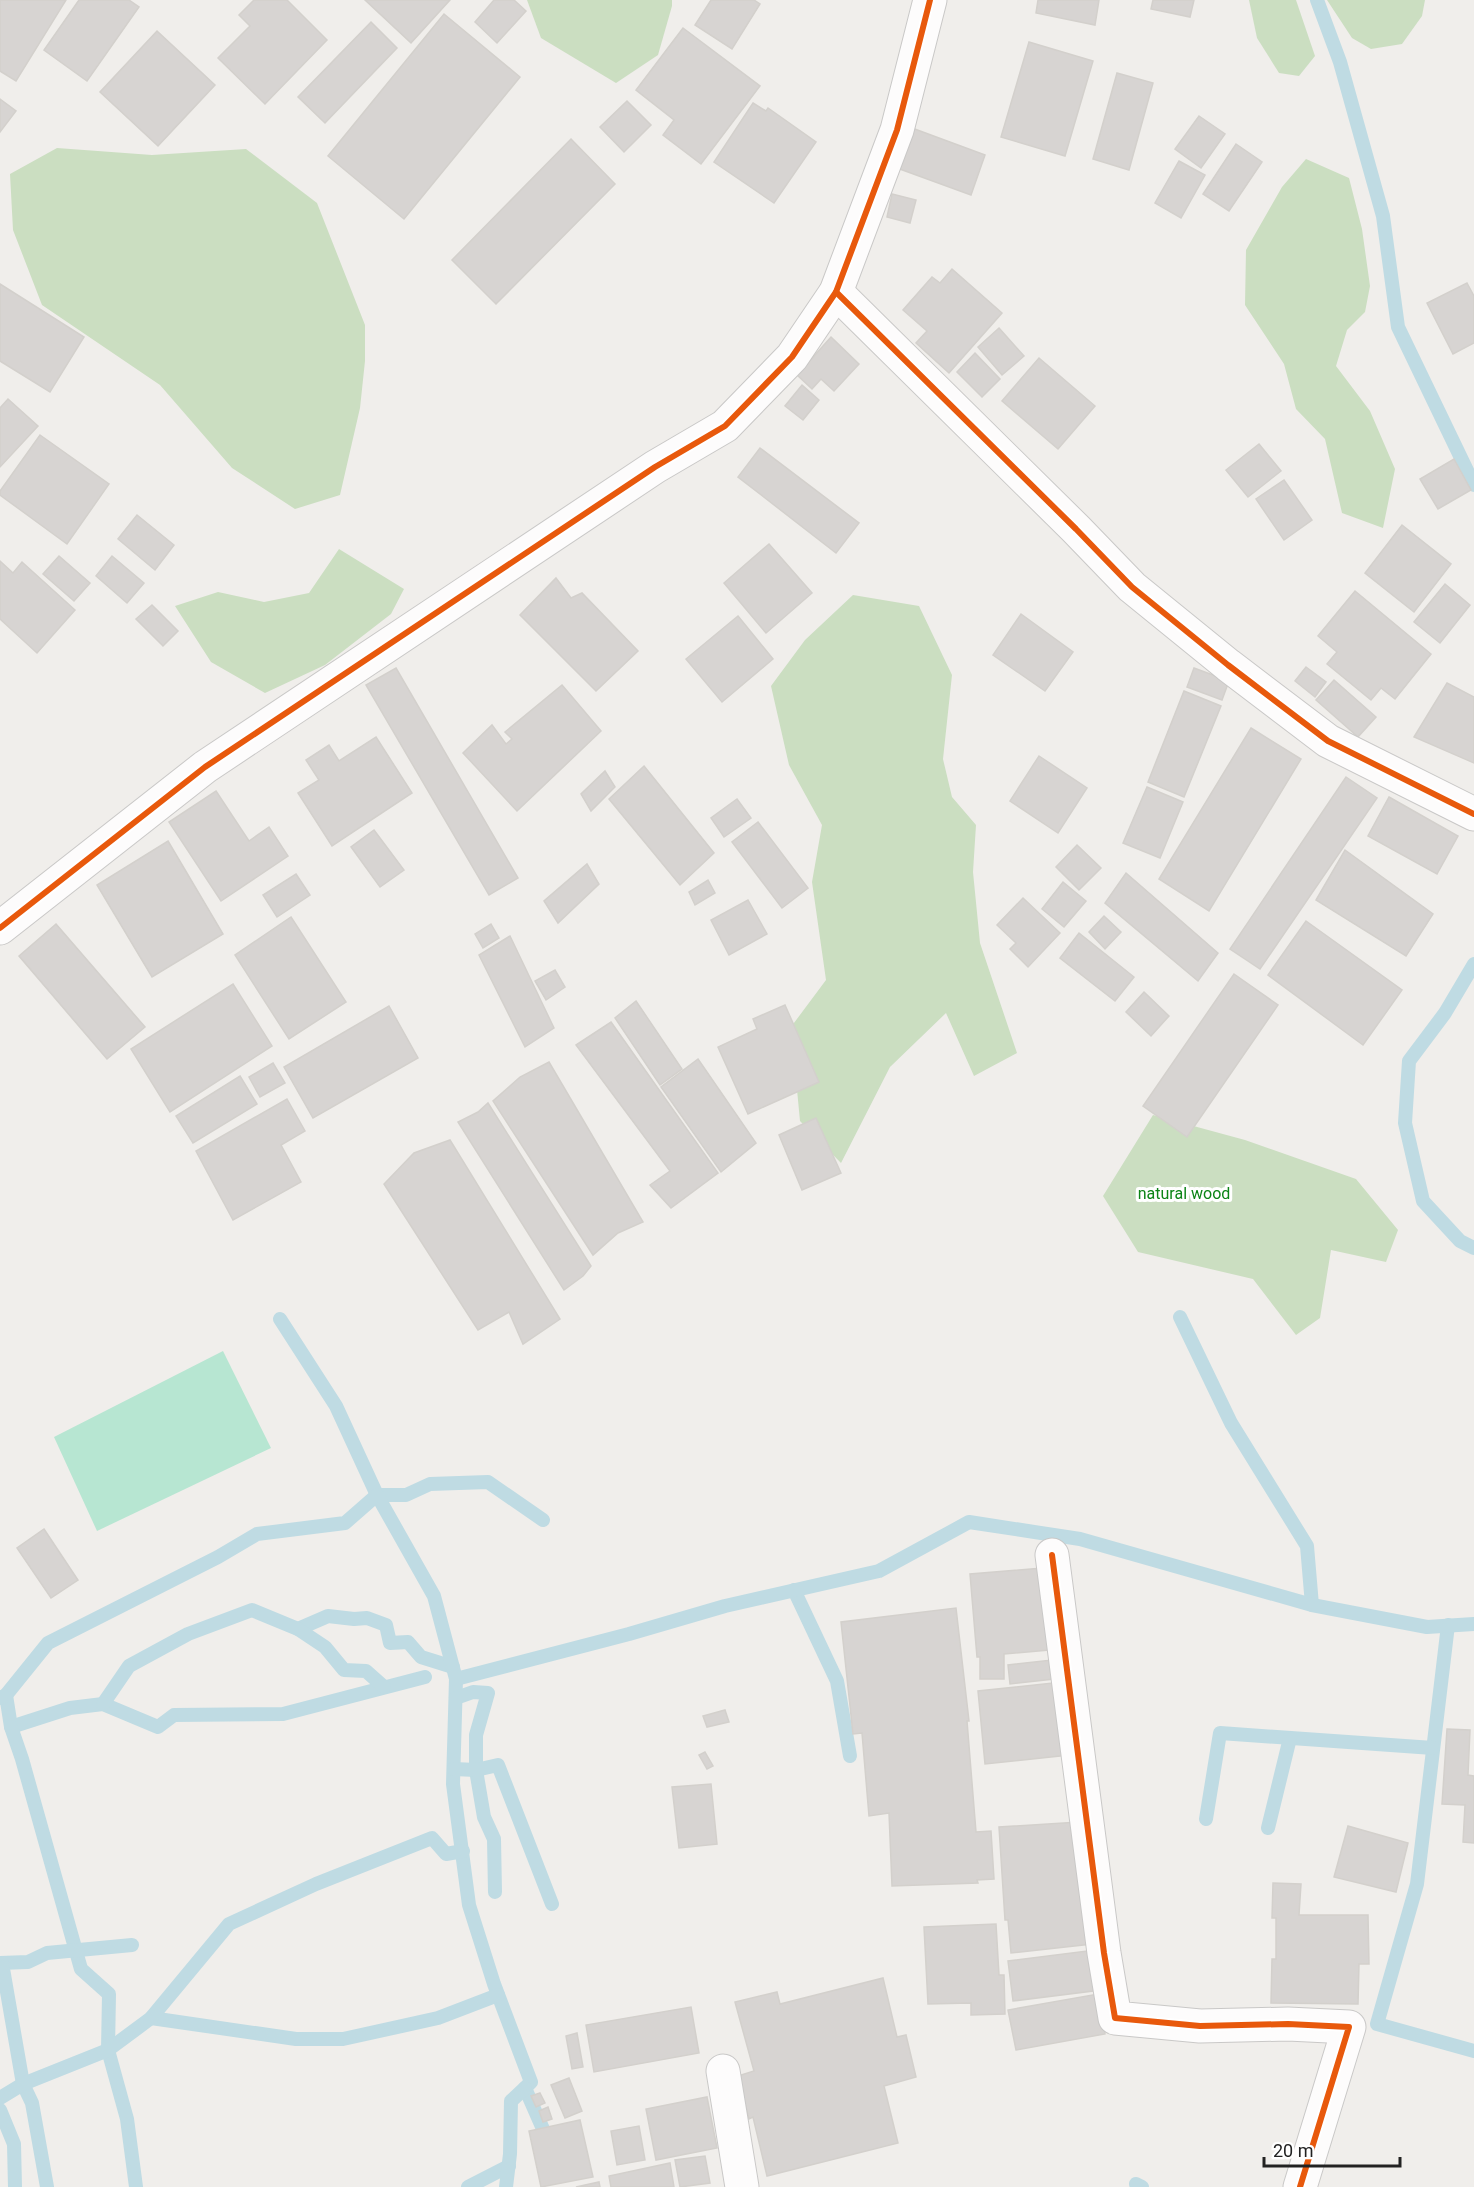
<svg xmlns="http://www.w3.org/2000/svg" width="1474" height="2187" font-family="Roboto,sans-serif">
<rect width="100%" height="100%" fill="#f0eeeb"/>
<g fill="#cbdec1">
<path d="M527 0H672V6L658 55 616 83 541 38Z"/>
<path d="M1249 0H1296L1315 56 1299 76 1279 73 1257 38Z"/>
<path d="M1327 0H1425L1422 16 1402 44 1371 49 1352 38Z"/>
<path d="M57 148 152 155 246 149 317 203 365 325V361L360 408 340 495 295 509 232 468 160 385 42 305 13 230 10 174Z"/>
<path d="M1306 159 1349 178 1362 229 1370 286 1365 312 1347 330 1336 366 1370 411 1395 469 1383 528 1342 513 1325 439 1296 409 1284 364 1245 305 1246 250 1282 187Z"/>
<path d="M339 549 404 589 391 614 325 665 265 693 211 662 175 606 218 592 264 602 309 593Z"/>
<path d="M853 595 919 606 952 675 943 759 952 797 976 825 973 872 980 943 1017 1053 974 1076 946 1013 890 1067 841 1163 800 1121 791 1027 826 980 812 882 822 825 789 765 771 686 805 640Z"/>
<path d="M1153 1115 1245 1140 1356 1179 1398 1230 1386 1262 1331 1250 1320 1318 1296 1335 1253 1279 1138 1252 1103 1196Z"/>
</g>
<path fill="#b7e6d2" d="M223 1351 271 1448 97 1531 54 1437Z"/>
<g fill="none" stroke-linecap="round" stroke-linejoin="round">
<g stroke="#bfdbe3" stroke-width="14">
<path d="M1317 0 1340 62 1383 216 1398 327 1474 485"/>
<path d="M1474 964 1445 1013 1409 1061 1405 1123 1423 1201 1460 1241 1474 1248"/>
<path d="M1180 1317 1231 1423 1307 1546 1312 1605"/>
<path d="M280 1319 336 1406 377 1495H406L430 1484 488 1482 543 1520"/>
<path d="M794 1590 837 1681 850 1756"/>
<path d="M1448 1625 1417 1884 1377 2024 1474 2051"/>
<path d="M298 1629 328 1616 354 1619 367 1618 386 1625 390 1643 408 1642 421 1657 453 1667"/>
<path d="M456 1679 453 1784 469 1905 494 1984 531 2082 525 2088 550 2145"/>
<path d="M6 1695 11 1727 70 1708 103 1704 158 1727 174 1715 283 1714 425 1677"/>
<path d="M0 1698 6 1695 48 1643 218 1557 257 1534 345 1523 377 1495 434 1596 456 1679 629 1634 725 1606 879 1571 969 1522 1080 1539 1312 1605 1427 1627 1474 1624"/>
<path d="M456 1698 473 1692 488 1693 476 1735V1770L484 1817 494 1839 495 1892"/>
<path d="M103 1704 129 1666 188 1634 252 1610 298 1629 325 1647 344 1670 366 1671 384 1687"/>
<path d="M11 1727 22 1759 81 1969 109 1994 108 2050 127 2119 136 2187"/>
<path d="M454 1769 476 1770 498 1765 552 1904"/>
<path d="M1206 1819 1220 1733 1433 1748"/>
<path d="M1268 1828 1290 1738"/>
<path d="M0 1963 28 1962 47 1953 132 1945"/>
<path d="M2 1963 23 2084 32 2103 47 2187"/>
<path d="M151 2018 296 2039H343L438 2018 498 1995"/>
<path d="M0 2098 23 2084 108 2050 151 2018 229 1924 316 1884 432 1838 446 1854 463 1851"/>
<path d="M0 2110 14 2144 15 2187"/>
<path d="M1136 2184 1142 2187"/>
<path d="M468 2187 509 2166"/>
<path d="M506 2187 510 2154 511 2101 525 2088"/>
</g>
</g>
<g fill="#d7d4d2" stroke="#d3d0cc" stroke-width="1.5">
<path d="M0 0H66L16 81 0 71Z"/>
<path d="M79 0H129L139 7 87 81 44 50Z"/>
<path d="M254 0H287L327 40 265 104 218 58 250 26 239 15Z"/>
<path d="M365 0H450L411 43Z"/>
<path d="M494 0H514L526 11 497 43 475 22Z"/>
<path d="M711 0H754L760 4 732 49 695 25Z"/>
<path d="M1038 0H1099L1095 25 1036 13Z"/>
<path d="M1153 0H1194L1190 17 1151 9Z"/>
<path d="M444 14 520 77 404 219 328 156Z"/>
<path d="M371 22 397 48 325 123 298 97Z"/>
<path d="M683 28 760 86 701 164 663 135 674 120 636 90Z"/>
<path d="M157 31 215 85 158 146 100 92Z"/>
<path d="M1029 42 1093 61 1065 156 1001 137Z"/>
<path d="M1117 73 1153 83 1129 170 1093 159Z"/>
<path d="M0 99 16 111 0 132Z"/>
<path d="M627 101 651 125 624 152 600 127Z"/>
<path d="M753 103 766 111 768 108 816 142 774 203 714 162Z"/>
<path d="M1199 116 1225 134 1201 168 1175 149Z"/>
<path d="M912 128 985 155 971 195 897 168Z"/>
<path d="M571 139 615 184 496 304 452 260Z"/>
<path d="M1236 144 1262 162 1229 211 1203 194Z"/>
<path d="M1179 161 1205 175 1181 218 1155 203Z"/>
<path d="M892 194 916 200 910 223 887 217Z"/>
<path d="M952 269 1002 313 949 373 916 343 927 331 903 310 932 277 940 283Z"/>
<path d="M1467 283 1474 296V343L1453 354 1427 303Z"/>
<path d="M0 284 84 337 50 392 0 361Z"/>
<path d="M999 328 1024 356 1002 375 978 347Z"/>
<path d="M831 337 859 364 834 391 821 379 812 389 797 375Z"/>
<path d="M975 353 1000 379 982 397 957 372Z"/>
<path d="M1039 358 1095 406 1058 449 1002 401Z"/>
<path d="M802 385 819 400 803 420 785 406Z"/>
<path d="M8 399 38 426 0 467V408Z"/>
<path d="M40 435 109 484 67 544 0 495V491Z"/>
<path d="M1259 444 1281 471 1248 497 1226 470Z"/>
<path d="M760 448 859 523 836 553 738 477Z"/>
<path d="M1454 459 1471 490 1438 509 1420 479Z"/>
<path d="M1284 480 1312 520 1284 540 1256 499Z"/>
<path d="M137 515 174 545 155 570 118 539Z"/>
<path d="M1402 525 1451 564 1414 612 1365 573Z"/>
<path d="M769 544 812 593 766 633 724 583Z"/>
<path d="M59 556 90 583 74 601 43 574Z"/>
<path d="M112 556 144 583 127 603 96 576Z"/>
<path d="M0 561 13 573 22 562 75 610 37 653 0 619Z"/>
<path d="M556 578 571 598 582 593 638 651 596 691 520 615Z"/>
<path d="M1445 584 1470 605 1440 643 1414 622Z"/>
<path d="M1355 591 1431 654 1395 699 1381 688 1371 700 1327 664 1337 652 1318 636Z"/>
<path d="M152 605 178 631 163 646 136 619Z"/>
<path d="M1021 614 1073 652 1045 691 993 655Z"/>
<path d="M738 616 773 659 722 702 686 659Z"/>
<path d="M1306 667 1326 682 1315 697 1295 681Z"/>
<path d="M396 668 518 878 489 895 366 685Z"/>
<path d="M1194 668 1229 681 1222 700 1187 687Z"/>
<path d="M1334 680 1376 717 1358 737 1316 700Z"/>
<path d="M1447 683 1474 697V763L1414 737Z"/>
<path d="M562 685 601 731 517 811 463 753 492 725 506 744 512 739 505 732Z"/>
<path d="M1184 691 1221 706 1184 797 1148 782Z"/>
<path d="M1251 728 1301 759 1209 911 1159 879Z"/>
<path d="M376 737 412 793 332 846 298 793 319 780 306 760 329 745 339 761Z"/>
<path d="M1039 756 1087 788 1058 833 1010 801Z"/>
<path d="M644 766 714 853 680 885 609 799Z"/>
<path d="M605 771 615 787 591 811 581 794Z"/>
<path d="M1346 777 1377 798 1260 969 1230 949Z"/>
<path d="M1147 787 1183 802 1160 858 1123 843Z"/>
<path d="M216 791 249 841 269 827 288 856 221 901 169 822Z"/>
<path d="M1389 797 1458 836 1437 874 1368 836Z"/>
<path d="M737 799 751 818 724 837 711 818Z"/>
<path d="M758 822 808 888 782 908 732 842Z"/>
<path d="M374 830 404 870 380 887 351 847Z"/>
<path d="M168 841 223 934 152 977 97 885Z"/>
<path d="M1077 845 1101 868 1079 890 1056 867Z"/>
<path d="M1345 850 1433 914 1406 956 1316 900Z"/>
<path d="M587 864 599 884 558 923 544 901Z"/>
<path d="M1126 873 1218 953 1198 981 1105 903Z"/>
<path d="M296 874 310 895 277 917 263 895Z"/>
<path d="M708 880 715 893 695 905 689 892Z"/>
<path d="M1063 882 1086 901 1064 927 1042 909Z"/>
<path d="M1023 898 1060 933 1028 967 1010 949 1016 943 997 925Z"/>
<path d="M748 900 767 934 729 955 711 920Z"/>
<path d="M1104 916 1121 932 1105 949 1089 932Z"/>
<path d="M291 917 346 1002 289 1039 235 955Z"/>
<path d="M1306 921 1402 990 1363 1045 1268 975Z"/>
<path d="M56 924 145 1027 107 1059 19 956Z"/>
<path d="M491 924 499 938 483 948 475 934Z"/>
<path d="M1079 933 1134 977 1115 1001 1060 958Z"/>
<path d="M510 936 554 1028 525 1047 479 955Z"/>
<path d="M555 970 565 987 546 1000 535 981Z"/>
<path d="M1234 974 1278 1005 1187 1137 1143 1106Z"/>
<path d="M233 984 272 1046 170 1112 131 1049Z"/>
<path d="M1144 992 1169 1016 1151 1036 1126 1012Z"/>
<path d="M636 1001 682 1069 660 1085 615 1018Z"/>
<path d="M785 1005 819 1082 748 1114 718 1047 757 1029 753 1019Z"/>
<path d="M389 1006 418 1058 313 1118 284 1067Z"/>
<path d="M611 1022 718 1173 671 1208 650 1185 670 1171 576 1045Z"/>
<path d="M698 1059 756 1143 721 1172 661 1087Z"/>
<path d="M549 1062 643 1222 618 1233 593 1255 493 1101 520 1077Z"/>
<path d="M273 1063 285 1083 260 1097 249 1077Z"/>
<path d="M240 1076 257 1104 193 1143 176 1116Z"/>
<path d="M287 1099 305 1131 281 1145 301 1182 233 1220 196 1151Z"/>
<path d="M488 1103 591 1266 583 1276 564 1290 458 1122 478 1112Z"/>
<path d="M816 1118 841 1173 802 1190 779 1135Z"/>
<path d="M450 1140 560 1319 523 1344 509 1312 478 1330 384 1184 414 1153Z"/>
<path d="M44 1529 78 1580 51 1598 17 1548Z"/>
<path d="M1042 1568 1049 1650 1004 1654V1679H980V1657H977L970 1574Z"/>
<path d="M956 1608 969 1721H967L976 1832 991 1831 994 1879 977 1880 978 1883 892 1886 889 1813 869 1816 862 1733 853 1734 841 1622Z"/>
<path d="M1052 1660 1054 1679 1010 1684 1008 1665Z"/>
<path d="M1062 1682 1069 1755 985 1764 978 1691Z"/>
<path d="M725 1710 729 1722 707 1727 703 1716Z"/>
<path d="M1447 1729 1470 1730 1468 1775 1474 1776V1843L1463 1842 1465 1805 1442 1804Z"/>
<path d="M705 1752 713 1766 707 1769 699 1755Z"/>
<path d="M711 1784 717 1844 679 1848 672 1787Z"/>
<path d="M1079 1822 1092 1944 1011 1953 1008 1920H1005L999 1827Z"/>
<path d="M1348 1826 1408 1843 1396 1892 1334 1877Z"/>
<path d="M1273 1883 1301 1884 1299 1915H1368L1369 1964H1359L1358 2004 1271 2003 1272 1959H1276V1918H1272Z"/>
<path d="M996 1924 999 1975H1004L1005 2014 971 2015V2003L928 2004 924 1927Z"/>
<path d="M1095 1950 1101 1990 1013 2001 1008 1961Z"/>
<path d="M883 1978 897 2037 906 2035 916 2077 884 2086 898 2143 767 2176 753 2117 749 2119 738 2076 754 2071 735 2002 777 1992 780 2004Z"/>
<path d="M1098 1994 1105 2034 1016 2050 1008 2010Z"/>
<path d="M691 2007 699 2053 594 2072 586 2025Z"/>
<path d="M577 2033 583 2067 572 2069 566 2036Z"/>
<path d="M569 2078 582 2111 565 2118 551 2085Z"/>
<path d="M540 2093 545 2103 536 2107 531 2096Z"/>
<path d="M707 2097 717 2148 656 2160 646 2109Z"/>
<path d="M548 2107 552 2119 543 2122 539 2111Z"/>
<path d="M580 2120 593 2177 541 2187 529 2131Z"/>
<path d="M639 2126 645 2160 617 2165 611 2131Z"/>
<path d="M705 2156 710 2183 680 2187 675 2160Z"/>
<path d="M670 2163 674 2187H611L609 2176Z"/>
<path d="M599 2182 600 2187H576Z"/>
</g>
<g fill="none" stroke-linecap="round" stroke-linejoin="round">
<defs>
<g id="minor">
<path d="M836 292 1076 529 1132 587 1228 665 1328 741 1474 814"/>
<path d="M0 928 205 767 655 467 725 426 792 357 836 292 897 130 930 0"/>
<path d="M1052 1555 1104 1953 1115 2018 1200 2026 1288 2024 1349 2027 1300 2187"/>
<path d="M723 2071 742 2187"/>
</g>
</defs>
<use href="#minor" stroke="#c9c8c7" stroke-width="35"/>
<use href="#minor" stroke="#fdfcfc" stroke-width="33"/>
<defs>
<g id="cycleway">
<path d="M836 292 1076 529 1132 587 1228 665 1328 741 1474 814"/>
<path d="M0 928 205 767 655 467 725 426 792 357 836 292 897 130 930 0"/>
<path d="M1052 1555 1104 1953 1115 2018 1200 2026 1288 2024 1349 2027 1300 2187"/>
</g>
</defs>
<use href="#cycleway" stroke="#fff" stroke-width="10"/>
<use href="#cycleway" stroke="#e8590c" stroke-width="6"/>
</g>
<g text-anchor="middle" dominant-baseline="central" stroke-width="6" stroke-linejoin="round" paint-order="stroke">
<g font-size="16" fill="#0c8416" stroke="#fff">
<text x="1184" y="1193">natural wood</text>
</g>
</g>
<path d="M1264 2157v9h136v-9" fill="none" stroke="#222222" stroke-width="3"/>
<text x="1273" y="2157" font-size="18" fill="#222222" stroke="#ffffff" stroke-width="4.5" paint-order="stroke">20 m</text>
</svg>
